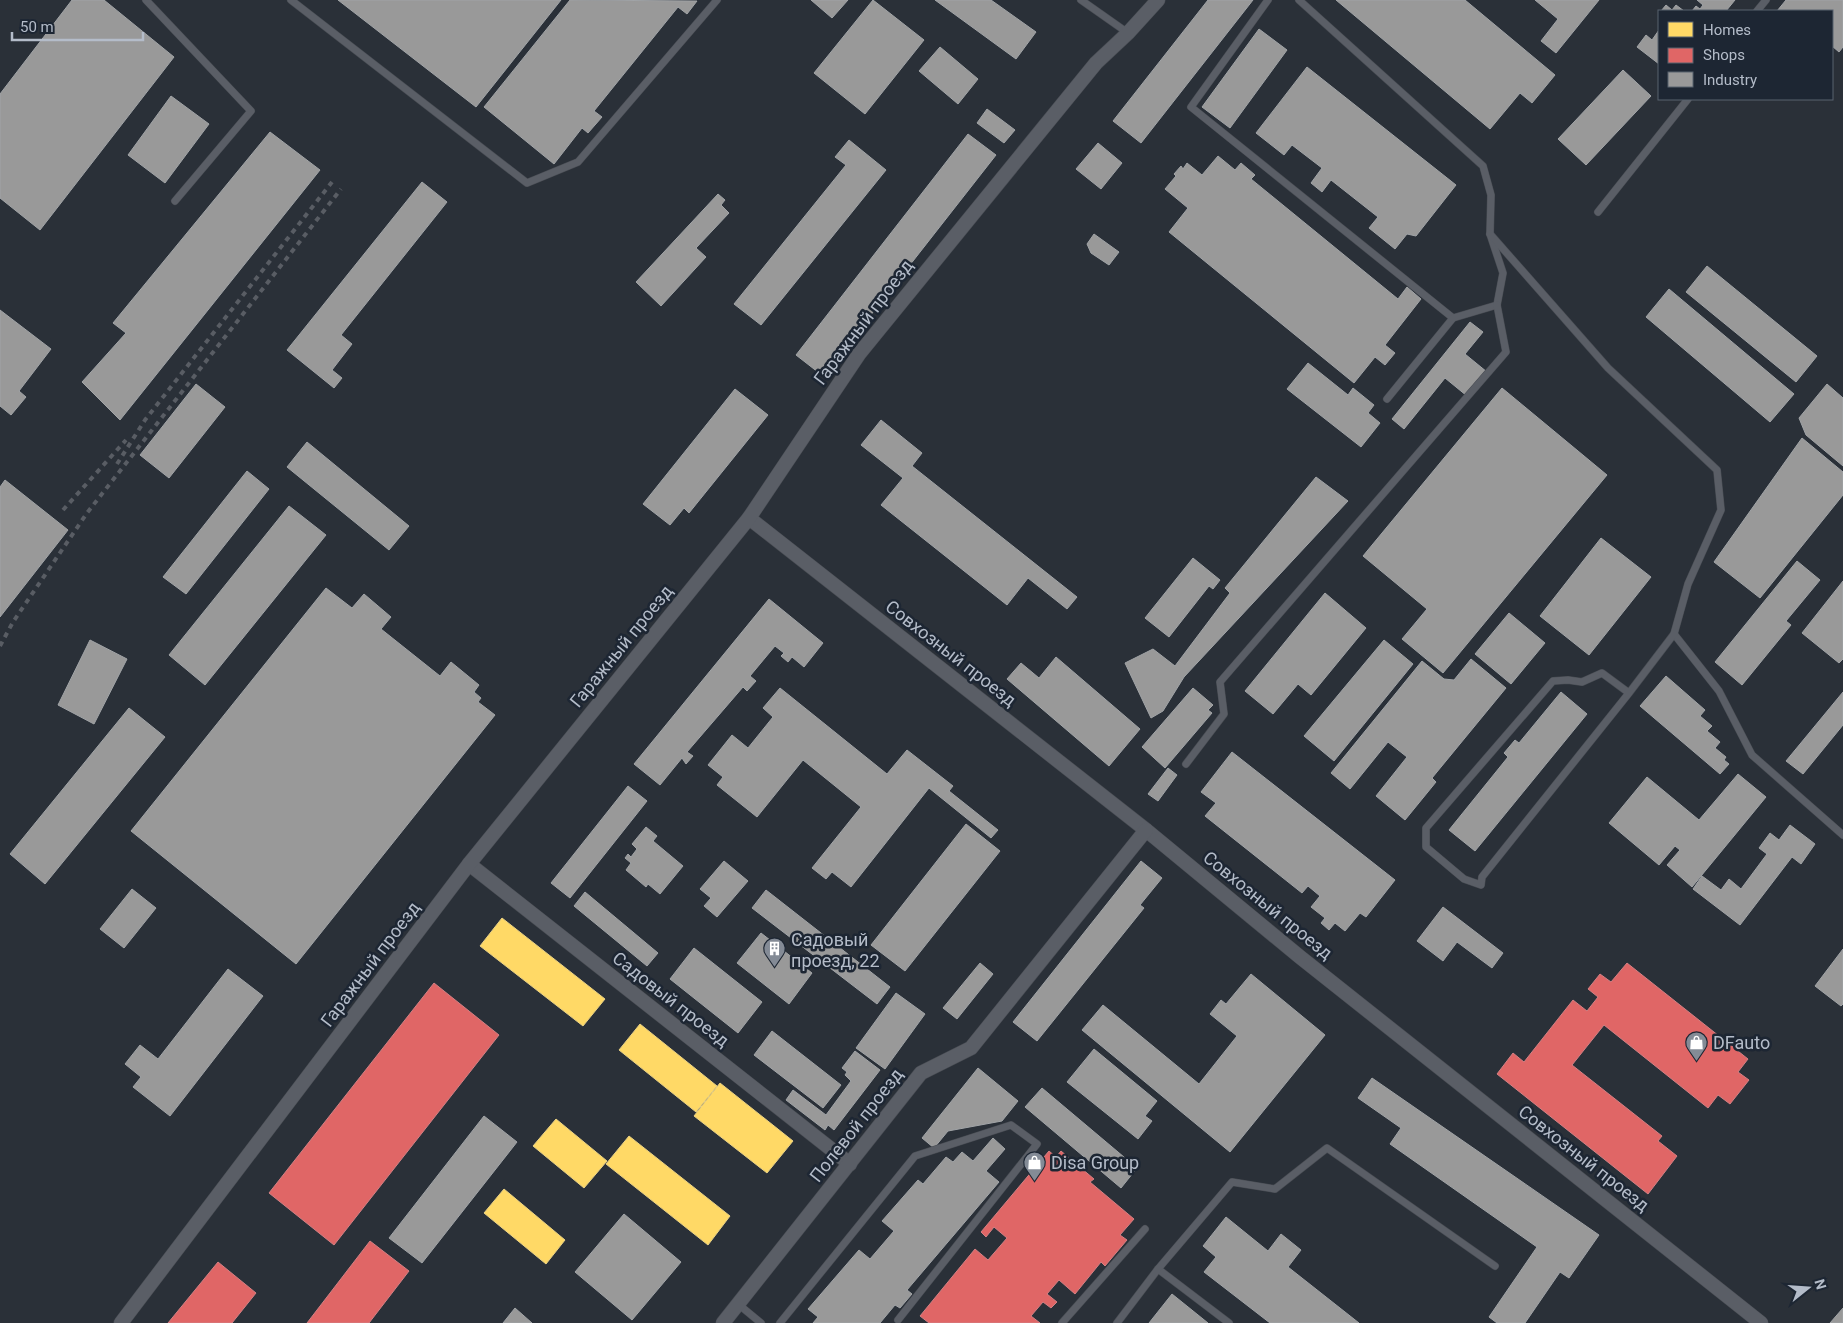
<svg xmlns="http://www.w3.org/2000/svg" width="1843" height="1323" font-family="Roboto,sans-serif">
<rect width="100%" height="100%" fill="#2a3038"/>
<g fill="#ffd966" stroke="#e8d084">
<path d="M502 918 605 999 583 1026 480 946Z"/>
<path d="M640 1024 717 1086 696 1112 619 1050Z"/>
<path d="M720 1083 793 1141 767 1173 694 1116Z"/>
<path d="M556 1119 607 1161 584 1188 533 1146Z"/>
<path d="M629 1136 730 1216 708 1245 606 1164Z"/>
<path d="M504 1189 565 1240 546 1264 484 1213Z"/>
</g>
<g fill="#e06666" stroke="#d38084">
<path d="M1627 963 1748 1059 1738 1072 1749 1080 1730 1104 1718 1095 1708 1108 1604 1025 1572 1065 1662 1136 1658 1141 1677 1156 1648 1194 1497 1074 1513 1053 1524 1062 1573 1000 1587 1011 1598 997 1588 989 1600 974 1611 982Z"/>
<path d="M434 983 499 1035 334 1245 269 1193Z"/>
<path d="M1049 1151 1056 1157 1061 1151 1094 1179 1090 1182 1134 1219 1120 1235 1127 1240 1105 1266 1101 1262 1075 1294 1059 1280 1047 1294 1057 1302 1051 1308 1043 1302 1031 1316 1040 1323H929L920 1316 975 1249 988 1260 1007 1238 994 1227 986 1237 981 1232Z"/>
<path d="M370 1241 409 1271 369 1323H307Z"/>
<path d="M218 1262 256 1293 232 1323H168Z"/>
</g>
<g fill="#999" stroke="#a1a4a7">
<path d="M72 0H104L174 57 40 230 0 198V94Z"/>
<path d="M338 0H561L476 107Z"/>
<path d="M570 0 697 1 687 14 678 7 594 111 602 117 588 133 582 128 554 164 484 107Z"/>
<path d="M811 0H848L832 18Z"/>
<path d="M873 0 924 40 865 114 814 73Z"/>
<path d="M935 0H991L1036 32 1016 59Z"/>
<path d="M1208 0H1253L1141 143 1113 121Z"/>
<path d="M1336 0H1465L1555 75 1532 103 1520 93 1490 129Z"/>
<path d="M1535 0H1599L1556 53 1541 41 1558 19Z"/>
<path d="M1697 0H1735L1726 11H1692L1696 6 1700 9 1703 5Z"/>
<path d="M1786 0H1843V47L1839 52 1832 46V11H1777Z"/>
<path d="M1666 5 1672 10 1676 5 1684 11H1661Z"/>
<path d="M1259 29 1287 50 1230 128 1202 107Z"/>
<path d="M1659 30V64L1637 47 1646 35 1652 40Z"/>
<path d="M940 47 978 79 958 104 919 71Z"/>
<path d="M1307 67 1456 185 1416 236 1407 234 1395 249 1369 228 1378 217 1331 180 1322 192 1311 183 1322 168 1292 145 1284 155 1256 133Z"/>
<path d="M1623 70 1651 96 1586 165 1558 139Z"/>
<path d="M171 96 209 124 165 183 128 155Z"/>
<path d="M987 109 1015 130 1004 143 977 123Z"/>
<path d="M270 132 320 170 120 420 82 382 126 333 113 323Z"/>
<path d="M968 134 996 155 823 376 796 355Z"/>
<path d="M849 140 886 170 761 325 734 304 846 165 835 157Z"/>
<path d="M1098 143 1122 163 1101 189 1076 169Z"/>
<path d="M1218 156 1235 170 1241 163 1255 175 1251 179 1398 299 1407 287 1421 299 1385 345 1395 353 1385 365 1375 357 1354 383 1169 232 1188 208 1165 189 1176 176 1174 174 1181 166 1183 169 1187 163 1202 175Z"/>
<path d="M422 182 447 202 341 335 352 344 332 370 342 378 334 388 287 350Z"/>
<path d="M718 194 725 200 721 205 729 213 696 248 706 257 661 306 636 282Z"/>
<path d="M1094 234 1119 252 1109 265 1091 253 1087 244Z"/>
<path d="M1707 266 1817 356 1796 382 1686 292Z"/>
<path d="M1669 289 1794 394 1770 422 1646 317Z"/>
<path d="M0 310 51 349 19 391 26 397 11 415 0 406Z"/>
<path d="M1470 322 1483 332 1465 354 1487 372 1467 396 1445 378 1404 429 1392 419Z"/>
<path d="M1308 363 1348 395 1353 388 1374 405 1368 413 1380 423 1361 447 1287 389Z"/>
<path d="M196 384 225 407 169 478 140 455Z"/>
<path d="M1827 384 1843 398V466L1806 435 1799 418Z"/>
<path d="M1502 388 1607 475 1443 673 1402 639 1427 609 1363 556Z"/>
<path d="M735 389 768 415 689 513 684 508 670 525 643 504Z"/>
<path d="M881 420 922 453 912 466 1077 597 1067 609 1028 578 1007 605 881 505 903 478 861 445Z"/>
<path d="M1802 438 1843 472V495L1760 598 1714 562Z"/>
<path d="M307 442 409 526 389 550 287 467Z"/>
<path d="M247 471 269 489 186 594 163 577Z"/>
<path d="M1316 477 1348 501 1184 677 1163 711 1151 718 1125 663 1153 649 1175 666 1230 593 1225 588Z"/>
<path d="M5 480 68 530 0 617V487Z"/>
<path d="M289 506 326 535 205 685 169 655Z"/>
<path d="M1601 538 1651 577 1589 655 1540 616Z"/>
<path d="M1193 558 1220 580 1213 589 1209 586 1169 637 1145 618Z"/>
<path d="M1797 561 1820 580 1786 621 1791 625 1742 685 1715 662Z"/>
<path d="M1843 581V659L1839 663 1802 633Z"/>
<path d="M326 588 352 608 364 594 391 617 381 629 440 676 451 662 479 685 474 692 481 698 478 702 495 715 296 964 131 831Z"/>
<path d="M1325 593 1366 628 1311 695 1298 684 1273 714 1245 691Z"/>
<path d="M769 599 823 643 804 667 792 657 788 662 781 656 784 653 775 646 750 676 756 681 747 691 743 687 687 752 693 756 686 764 682 758 660 785 634 764Z"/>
<path d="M1509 613 1545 643 1511 684 1475 654Z"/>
<path d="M90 640 127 659 94 724 58 705Z"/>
<path d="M1384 640 1413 664 1334 761 1304 736Z"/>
<path d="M1056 657 1140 729 1109 766 1007 679 1021 663 1039 678Z"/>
<path d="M1471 659 1506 688 1432 778 1436 782 1405 820 1376 796 1407 757 1388 742 1350 789 1331 773 1422 661 1444 679 1454 680Z"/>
<path d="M1666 676 1705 710 1700 716 1712 726 1707 731 1720 742 1715 748 1726 757 1724 760 1729 764 1720 774 1640 706Z"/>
<path d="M780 688 887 774 907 750 953 786 949 791 998 830 991 838 929 788 851 887 832 872 826 879 812 868 861 807 803 760 757 817 717 785 723 777 708 765 732 735 748 748 773 717 763 708Z"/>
<path d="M1193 688 1213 705 1208 710 1212 713 1165 768 1142 747Z"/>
<path d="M1561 692 1587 714 1475 851 1449 830 1508 757 1504 753 1515 740 1519 743Z"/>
<path d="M1843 692V725L1803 774 1786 761Z"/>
<path d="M129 708 165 737 45 884 10 854Z"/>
<path d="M1232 752 1395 880 1366 917 1360 913 1345 931 1335 923 1329 930 1321 923 1325 918 1311 907 1320 896 1308 886 1302 893 1205 816 1216 803 1201 792Z"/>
<path d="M1168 768 1177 775 1158 801 1148 794Z"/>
<path d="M1738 774 1766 797 1692 887 1667 865 1680 850 1675 846 1659 865 1609 823 1647 777 1699 820Z"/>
<path d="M628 786 647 801 570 898 551 883Z"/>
<path d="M966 824 1000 851 905 971 871 945Z"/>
<path d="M1790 825 1815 844 1801 864 1792 857 1740 925 1693 889 1702 876 1721 890 1729 879 1741 889 1767 854 1759 848 1770 833 1779 840Z"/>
<path d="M646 827 657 836 653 841 683 866 660 894 648 884 646 887 626 870 631 863 625 858 628 854 631 857 637 849 632 844Z"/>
<path d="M724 861 748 881 717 917 704 906 711 898 700 889Z"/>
<path d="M1141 861 1162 878 1140 905 1144 908 1037 1041 1013 1022Z"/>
<path d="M132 889 156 908 124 948 100 929Z"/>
<path d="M766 890 890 987 877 1004 752 908Z"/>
<path d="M585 892 658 953 647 966 574 906Z"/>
<path d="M1443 907 1503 953 1492 968 1457 942 1443 961 1417 941Z"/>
<path d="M761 933 812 973 789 1004 737 963Z"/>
<path d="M694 948 762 1002 738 1033 670 979Z"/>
<path d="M1843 949V1004L1841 1006 1815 986Z"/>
<path d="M980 963 993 974 957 1019 943 1008Z"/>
<path d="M228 969 263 996 170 1116 133 1087 141 1077 125 1064 140 1045 158 1059Z"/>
<path d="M1251 974 1325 1035 1230 1152 1082 1030 1103 1005 1199 1084 1237 1036 1210 1014 1221 1000 1226 1004Z"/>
<path d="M896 993 925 1014 885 1069 856 1048Z"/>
<path d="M772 1031 841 1085 823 1108 754 1055Z"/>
<path d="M1094 1049 1157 1101 1145 1116 1152 1121 1138 1139 1067 1082Z"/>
<path d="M855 1051 880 1070 834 1130 828 1125 825 1130 786 1100 793 1090 826 1115 851 1081 845 1075 847 1072 842 1068Z"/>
<path d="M978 1068 1018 1101 1002 1121 948 1131 934 1148 922 1138Z"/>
<path d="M1372 1078 1599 1235 1569 1278 1560 1272 1525 1323H1497L1489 1317 1537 1247 1390 1144 1401 1128 1358 1098Z"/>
<path d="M1042 1088 1137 1168 1121 1188 1025 1107Z"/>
<path d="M484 1116 517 1142 422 1263 389 1238Z"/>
<path d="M993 1138 1005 1149 986 1171 999 1182 907 1290 912 1294 900 1308 895 1305 880 1323H813L818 1317 808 1309 859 1250 870 1259 894 1231 882 1221 918 1180 923 1184 946 1157 953 1162 962 1152 973 1161Z"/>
<path d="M624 1214 681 1262 632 1320 575 1272Z"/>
<path d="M1226 1217 1268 1251 1281 1234 1301 1250 1288 1267 1359 1323H1270L1204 1272 1216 1257 1203 1246Z"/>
<path d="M1172 1294 1208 1323H1149Z"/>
<path d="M515 1308 532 1323H503Z"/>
<path d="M1843 1308V1323H1830Z"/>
</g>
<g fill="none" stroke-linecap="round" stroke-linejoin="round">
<defs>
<g id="service">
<path d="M146 0 251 111 175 201"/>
<path d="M291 0 527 183 578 162 717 0"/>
<path d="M1081 0 1128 33"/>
<path d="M1268 0 1191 107 1453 318"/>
<path d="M1299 0 1483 166 1491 195 1490 234 1503 273 1497 305 1453 318 1387 399"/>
<path d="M1757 11 1766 0"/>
<path d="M1598 212 1688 99"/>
<path d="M1490 234 1608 368 1717 470 1721 510 1688 584 1674 634 1719 691 1752 755 1843 835"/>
<path d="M1629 693 1602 673 1582 682 1568 680 1553 681 1426 828V847L1464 879 1481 885 1482 877 1629 693 1674 634"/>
<path d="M1186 764 1224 714 1220 682 1506 352 1497 305"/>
<path d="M1158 1269 1229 1323"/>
<path d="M738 1304 761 1323"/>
<path d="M780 1323 915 1156 1011 1125 1037 1144 898 1320"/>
<path d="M1062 1323 1145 1229"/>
<path d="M1117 1323 1158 1269 1232 1182 1275 1189 1327 1148 1495 1266"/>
</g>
<g id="minor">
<path d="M749 518 1146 830 1300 957 1761 1323"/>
<path d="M469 864 850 1164"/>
<path d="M121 1323 469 864 749 518 859 354 1096 63 1128 33 1158 0"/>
<path d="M723 1323 921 1073 971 1048 1146 830"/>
</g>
</defs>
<use href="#service" stroke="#484c53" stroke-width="8"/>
<use href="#minor" stroke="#484c53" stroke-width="15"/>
<use href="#service" stroke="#5a5e66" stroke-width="7"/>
<use href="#minor" stroke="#5a5e66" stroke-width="14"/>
<g stroke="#595d64" stroke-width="4" stroke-dasharray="5 5" stroke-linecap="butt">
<path d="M117 464 145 420 332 182"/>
<path d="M63 510 126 440"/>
<path d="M0 646 13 622 87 513 341 189"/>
</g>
</g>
<defs>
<symbol id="building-pin" viewBox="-11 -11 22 30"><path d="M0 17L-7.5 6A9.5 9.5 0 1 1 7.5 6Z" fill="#848b96" stroke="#1d2633"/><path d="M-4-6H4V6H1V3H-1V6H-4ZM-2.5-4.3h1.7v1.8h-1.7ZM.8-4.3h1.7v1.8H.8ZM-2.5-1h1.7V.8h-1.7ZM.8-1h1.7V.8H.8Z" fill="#fff"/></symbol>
<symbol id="shop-pin" viewBox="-11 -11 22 30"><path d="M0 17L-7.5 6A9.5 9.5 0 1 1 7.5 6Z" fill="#848b96" stroke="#1d2633"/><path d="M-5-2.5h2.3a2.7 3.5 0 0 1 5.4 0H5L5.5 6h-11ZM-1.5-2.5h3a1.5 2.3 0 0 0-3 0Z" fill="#fff"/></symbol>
</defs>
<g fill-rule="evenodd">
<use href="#building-pin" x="762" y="936" width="25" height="34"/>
<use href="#shop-pin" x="1684" y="1030" width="25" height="34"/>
<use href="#shop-pin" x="1022" y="1150" width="25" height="34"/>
</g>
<g text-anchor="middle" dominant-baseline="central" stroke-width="5" stroke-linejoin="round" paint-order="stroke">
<g font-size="18" fill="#b4bcc9" stroke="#1d2633">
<text transform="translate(863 322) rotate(-53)">Гаражный проезд</text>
<text transform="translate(621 646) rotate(-51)">Гаражный проезд</text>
<text transform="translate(951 653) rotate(38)">Совхозный проезд</text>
<text transform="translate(1268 905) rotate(39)">Совхозный проезд</text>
<text transform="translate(370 964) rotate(-53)">Гаражный проезд</text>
<text transform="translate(671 999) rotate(38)">Садовый проезд</text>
<text transform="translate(856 1125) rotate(-52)">Полевой проезд</text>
<text transform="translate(1584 1158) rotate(38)">Совхозный проезд</text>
</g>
<g font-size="18" fill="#b4bcc9" stroke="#1d2633" text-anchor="start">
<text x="791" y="939">Садовый<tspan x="791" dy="21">проезд, 22</tspan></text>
<text x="1713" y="1042">DFauto</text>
<text x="1051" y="1162">Disa Group</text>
</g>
</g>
<rect x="1658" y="10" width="175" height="90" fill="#1d2633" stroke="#59626f"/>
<rect x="1668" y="22" width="25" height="15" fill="#ffd966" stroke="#59626f"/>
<text x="1703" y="35" font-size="15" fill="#b4bcc9">Homes</text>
<rect x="1668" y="48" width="25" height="15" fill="#e06666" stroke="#59626f"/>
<text x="1703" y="60" font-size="15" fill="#b4bcc9">Shops</text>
<rect x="1668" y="72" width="25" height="15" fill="#999999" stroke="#59626f"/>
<text x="1703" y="85" font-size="15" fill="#b4bcc9">Industry</text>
<g transform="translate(1808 1288) rotate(73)" stroke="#1d2633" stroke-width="4" paint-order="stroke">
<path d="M0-4L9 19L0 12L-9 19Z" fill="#b4bcc9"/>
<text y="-8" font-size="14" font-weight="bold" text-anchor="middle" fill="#b4bcc9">N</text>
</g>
<path d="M12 32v8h131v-8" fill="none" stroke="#b4bcc9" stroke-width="2.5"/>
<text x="20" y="32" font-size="15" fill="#b4bcc9" stroke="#1d2633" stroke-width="4" paint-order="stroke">50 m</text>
</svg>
